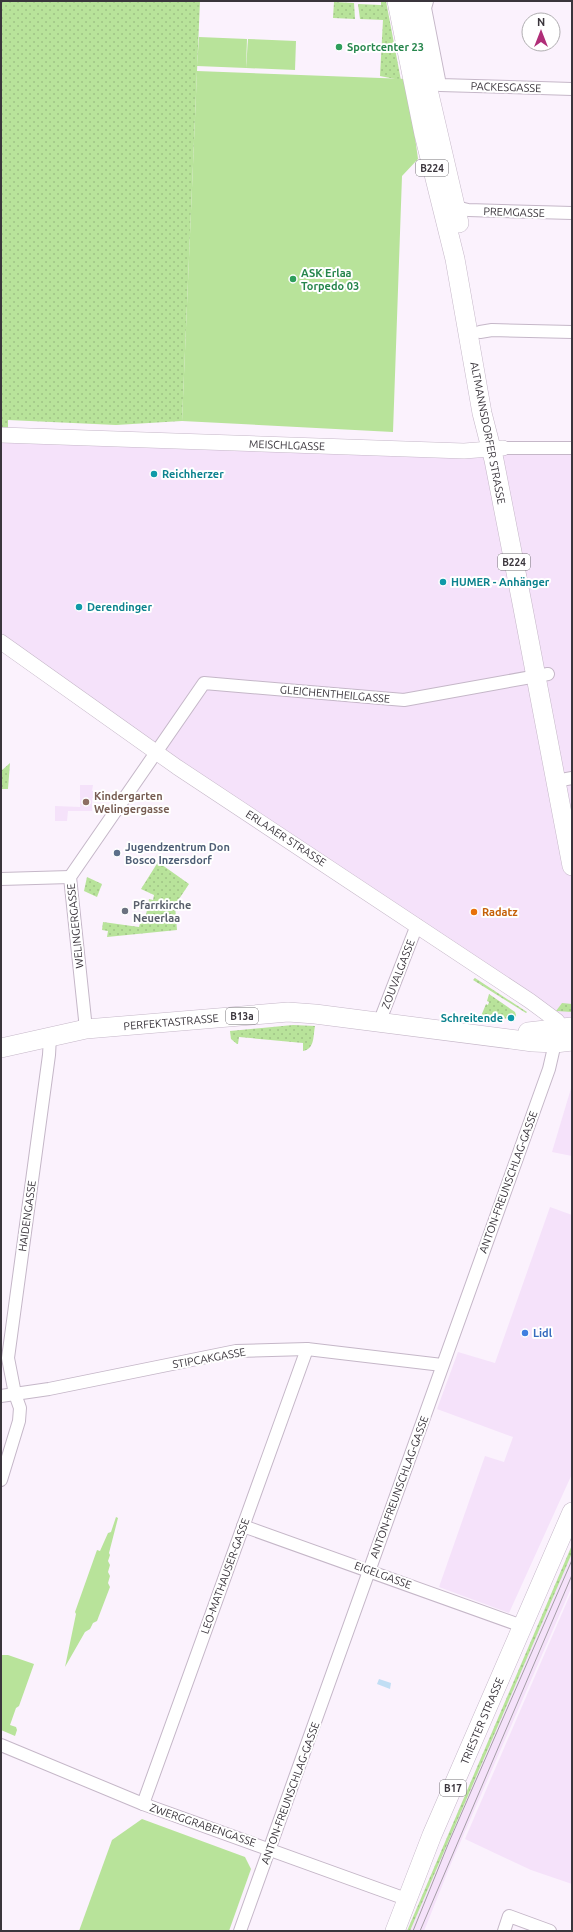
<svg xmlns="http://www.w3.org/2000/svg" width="573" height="1932" font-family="Ubuntu,sans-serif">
<defs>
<pattern id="grass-dots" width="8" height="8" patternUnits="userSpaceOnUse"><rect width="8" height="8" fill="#b8e39a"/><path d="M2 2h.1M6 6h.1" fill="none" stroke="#9fc386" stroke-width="1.8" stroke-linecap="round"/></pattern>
</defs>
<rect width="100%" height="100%" fill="#fbf2fd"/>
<g fill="#f5e2fa">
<path d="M393 442 572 450V1027L1 642V443Z"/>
<path d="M80 785H93L92 791H97L96 798H92V811H68L67 821H55V806L80 807Z"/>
<path d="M572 1085V1156L552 1152Z"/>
<path d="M550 1207 572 1215V1474L509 1613 439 1587 485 1456 504 1462 513 1437 437 1409 458 1352 495 1363Z"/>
<path d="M572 1553V1586L450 1866 424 1931H410Z"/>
<path d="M572 1590V1884L531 1870 465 1839Z"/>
</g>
<g fill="url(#grass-dots)">
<path d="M1 1H200L182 421 116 425 8 420V431H1Z"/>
<path d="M381 1H386L416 160 395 79 380 76 383 20 360 19 358 4 381 5Z"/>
<path d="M334 2 354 3 355 19 333 18Z"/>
<path d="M10 763 8 789H1V771Z"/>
<path d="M158 862 189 884 175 905 177 930 107 937 108 931 102 930 103 922 139 927 141 920 147 921 149 916 146 915 149 899 153 900 154 895 141 889Z"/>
<path d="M87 877 102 884 97 897 84 891Z"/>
<path d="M475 978 527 1012 526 1013 473 980Z"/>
<path d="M489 994 515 1012 516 1015 515 1018 498 1019 496 1023H492L490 1020 479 1021 486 1004 488 1005 489 1002 487 1001Z"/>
<path d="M562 1003 572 1004V1012L556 1011Z"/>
<path d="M293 1025 315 1026C313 1036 315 1049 303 1051V1043L239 1037 238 1044H237L231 1039 230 1031Z"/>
<path d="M572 1545V1553L410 1931H407Z"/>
</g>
<g fill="#b8e39a">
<path d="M199 37 247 39 246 68 197 66Z"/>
<path d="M248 39 296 41 295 70 246 68Z"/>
<path d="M197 71 407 79 418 159 402 176 393 432 182 421Z"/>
<path d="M116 1517 118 1518 109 1553 110 1555 108 1561 110 1565 108 1572 110 1576 108 1583 110 1587 97 1621 93 1623 90 1629 85 1632 65 1667 76 1614 75 1612 97 1550 100 1551 108 1533 111 1532Z"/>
<path d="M1 1655H8L34 1664 19 1706 16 1708 10 1725 16 1727 17 1730 15 1736 1 1730Z"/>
<path d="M142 1819 245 1857 251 1869 229 1931H79L112 1840Z"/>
</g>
<path fill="#c1def4" d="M379 1679 391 1683 390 1689 377 1684Z"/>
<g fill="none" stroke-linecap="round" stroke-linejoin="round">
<defs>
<g id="minor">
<path d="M427 1 425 8 440 85 572 89"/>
<path d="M456 207 468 210 572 213"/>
<path d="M480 332 492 330 572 332"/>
<path d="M503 448H572"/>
<path d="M556 781 572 778"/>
<path d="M1 879 70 877"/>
<path d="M379 1023 417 925"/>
<path d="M86 1029 70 877 204 683 404 700 548 674"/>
<path d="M1 1396 49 1389 236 1351 307 1349 442 1365"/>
<path d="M1 1480 19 1421 20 1408 15 1394 8 1358 49 1055 50 1037"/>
<path d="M243 1526 522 1626"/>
<path d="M1 1745 143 1804 406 1899"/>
<path d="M143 1804 307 1349"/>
<path d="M240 1931 549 1069 555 1043"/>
<path d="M504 1931 509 1916 550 1931"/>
</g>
<g id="tertiary">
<path d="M1 435 464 451 503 448"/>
<path d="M1 642 177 767 530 1001 557 1021 562 1029"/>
</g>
<g id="primary">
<path d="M397 1 424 134 455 259 482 413 494 460 522 603 572 866"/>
<path d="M411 1 426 81 459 223"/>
<path d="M528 1032 572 1027"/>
<path d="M1 1048 86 1029 288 1012 315 1014 533 1042 555 1043 572 1041"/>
<path d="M395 1931 432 1835 572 1512"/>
</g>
</defs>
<use href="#minor" stroke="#c5b7c8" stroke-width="14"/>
<use href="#tertiary" stroke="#c5b7c8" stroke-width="16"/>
<use href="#primary" stroke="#c5b7c8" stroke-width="20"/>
<use href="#minor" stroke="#fff" stroke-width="12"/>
<use href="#tertiary" stroke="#fff" stroke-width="15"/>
<use href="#primary" stroke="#fff" stroke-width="19"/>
<g stroke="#a49ca6" stroke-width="1">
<path d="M413 1931 449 1842 572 1560"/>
<path d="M420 1931 572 1575"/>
</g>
</g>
<g fill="#2e9e5b" stroke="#fff" stroke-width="1.5">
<circle cx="339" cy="47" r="4"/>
<circle cx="293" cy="279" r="4"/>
</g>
<g fill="#0f9aa8" stroke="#fff" stroke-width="1.5">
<circle cx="154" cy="474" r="4"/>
<circle cx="443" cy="582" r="4"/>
<circle cx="79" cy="607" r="4"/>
<circle cx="511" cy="1018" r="4"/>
</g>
<circle fill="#8d6e63" stroke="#fff" stroke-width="1.5" cx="86" cy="802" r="4"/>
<circle fill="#5c6f8a" stroke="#fff" stroke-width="1.5" cx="117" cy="853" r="4"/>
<circle fill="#6b7280" stroke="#fff" stroke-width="1.5" cx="125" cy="911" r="4"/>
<circle fill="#e8710a" stroke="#fff" stroke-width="1.5" cx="474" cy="912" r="4"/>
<circle fill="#3f7fe0" stroke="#fff" stroke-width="1.5" cx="525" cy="1333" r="4"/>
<g text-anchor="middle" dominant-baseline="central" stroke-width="4" stroke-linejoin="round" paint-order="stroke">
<g fill="#fff" stroke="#757276" stroke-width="1">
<rect x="416" y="160" width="32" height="16" rx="3"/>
<rect x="498" y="554" width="32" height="16" rx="3"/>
<rect x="226" y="1008" width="32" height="16" rx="3"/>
<rect x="440" y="1780" width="26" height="16" rx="3"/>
</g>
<g font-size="10" font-weight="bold" fill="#3a353c">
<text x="432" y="168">B224</text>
<text x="514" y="562">B224</text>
<text x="242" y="1016">B13a</text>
<text x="453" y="1788">B17</text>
</g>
<g font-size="11" font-weight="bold" fill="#27864d" stroke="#fff" text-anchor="start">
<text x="347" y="47">Sportcenter 23</text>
<text x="301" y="273">ASK Erlaa<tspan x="301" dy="13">Torpedo 03</tspan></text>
</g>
<g font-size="11" fill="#3a353c" stroke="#fff">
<text transform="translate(506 87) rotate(2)">PACKESGASSE</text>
<text transform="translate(514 212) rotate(2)">PREMGASSE</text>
<text transform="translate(488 433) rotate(79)">ALTMANNSDORFER STRASSE</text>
<text transform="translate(287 445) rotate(2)">MEISCHLGASSE</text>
<text transform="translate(335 694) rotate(5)">GLEICHENTHEILGASSE</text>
<text transform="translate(286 838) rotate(33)">ERLAAER STRASSE</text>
<text transform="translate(75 926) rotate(-96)">WELINGERGASSE</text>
<text transform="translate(398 974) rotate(-69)">ZOUVALGASSE</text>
<text transform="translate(171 1022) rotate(-5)">PERFEKTASTRASSE</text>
<text transform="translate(508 1182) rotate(-70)">ANTON-FREUNSCHLAG-GASSE</text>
<text transform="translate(27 1216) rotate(-82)">HAIDENGASSE</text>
<text transform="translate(209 1358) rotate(-10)">STIPCAKGASSE</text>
<text transform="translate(399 1487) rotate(-70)">ANTON-FREUNSCHLAG-GASSE</text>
<text transform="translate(383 1575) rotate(20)">EIGELGASSE</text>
<text transform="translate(225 1576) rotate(-70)">LEO-MATHAUSER-GASSE</text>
<text transform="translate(482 1721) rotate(-67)">TRIESTER STRASSE</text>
<text transform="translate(290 1793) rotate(-70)">ANTON-FREUNSCHLAG-GASSE</text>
<text transform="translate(203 1825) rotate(19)">ZWERGGRABENGASSE</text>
</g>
<g font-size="11" font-weight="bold" fill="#0d838f" stroke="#fff" text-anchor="start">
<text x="162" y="474">Reichherzer</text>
<text x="451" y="582">HUMER - Anhänger</text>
<text x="87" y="607">Derendinger</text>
<text x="503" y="1018" text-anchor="end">Schreitende</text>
</g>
<g font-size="11" font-weight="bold" fill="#785e54" stroke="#fff" text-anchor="start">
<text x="94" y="796">Kindergarten<tspan x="94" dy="13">Welingergasse</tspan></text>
</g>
<g font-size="11" font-weight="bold" fill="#4e5e75" stroke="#fff" text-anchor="start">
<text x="125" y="847">Jugendzentrum Don<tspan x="125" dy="13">Bosco Inzersdorf</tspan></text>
</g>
<g font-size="11" font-weight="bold" fill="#5b616d" stroke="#fff" text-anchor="start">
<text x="133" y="905">Pfarrkirche<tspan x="133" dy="13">Neuerlaa</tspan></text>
</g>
<g font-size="11" font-weight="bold" fill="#c56008" stroke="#fff" text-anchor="start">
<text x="482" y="912">Radatz</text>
</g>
<g font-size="11" font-weight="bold" fill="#366cbe" stroke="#fff" text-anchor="start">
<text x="533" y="1333">Lidl</text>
</g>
</g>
<rect width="573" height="1932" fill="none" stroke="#3a353c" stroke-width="4"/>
<g transform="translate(541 32)"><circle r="19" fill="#ffffff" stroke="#b0aeb1"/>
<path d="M0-3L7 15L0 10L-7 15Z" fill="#b02e78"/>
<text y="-6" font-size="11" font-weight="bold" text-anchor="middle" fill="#3a353c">N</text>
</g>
</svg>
